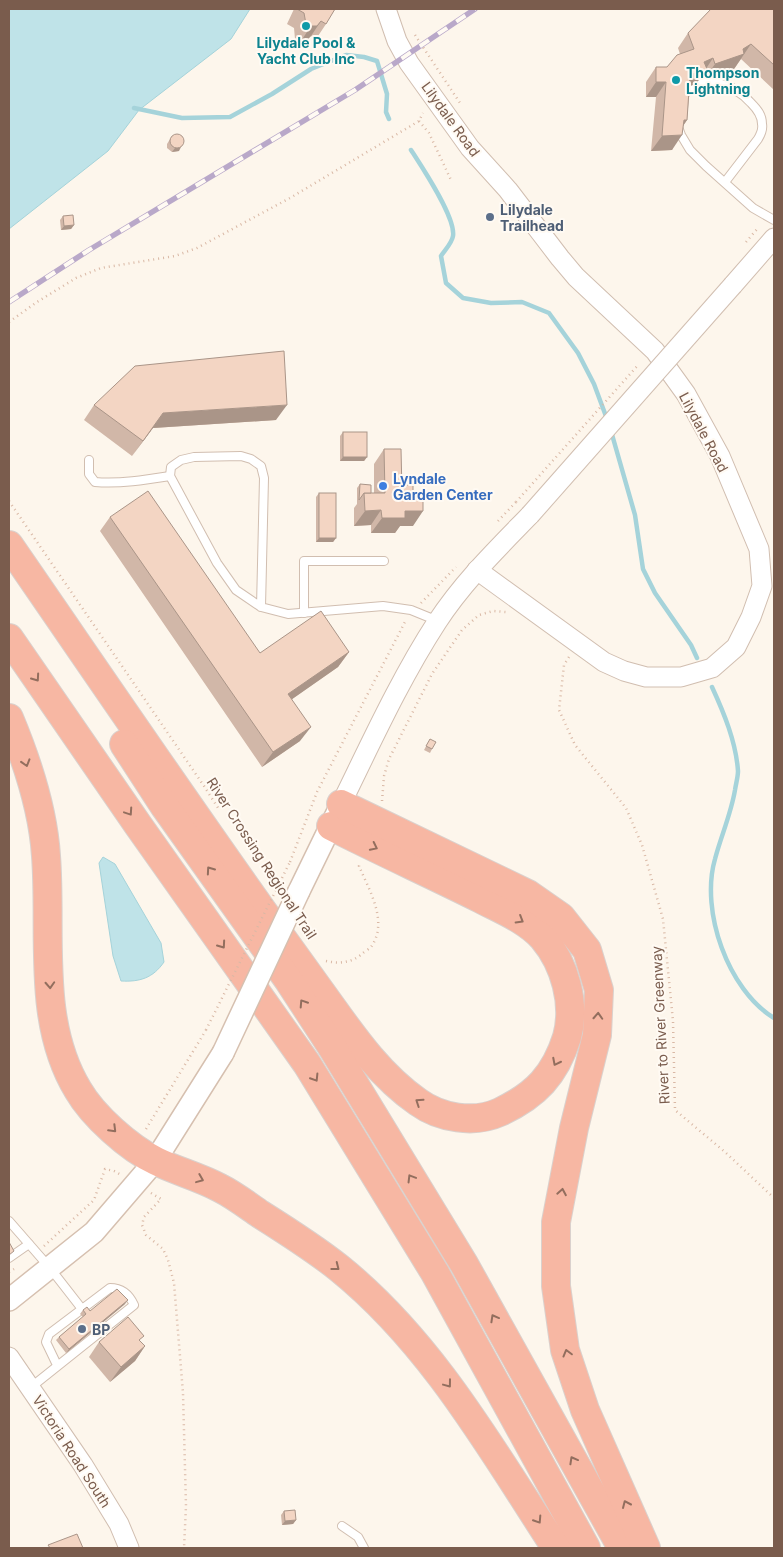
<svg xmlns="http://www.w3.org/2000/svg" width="783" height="1557" font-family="Inter,sans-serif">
<rect width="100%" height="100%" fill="#fdf6ec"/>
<g fill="#bfe3e8" stroke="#a5d3da">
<path d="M9 9H250L231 39 139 110 108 151 9 229Z"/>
<path d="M103 857 115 864 161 943 164 962C153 978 140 982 121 981L113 956 99 863Z"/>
</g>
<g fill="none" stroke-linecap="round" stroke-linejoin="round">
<g stroke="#a5d3da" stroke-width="4.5">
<path d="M134 108 182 118 230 117 272 94 311 69 346 55 364 57 377 61 387 94 386 112 389 119"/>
<path d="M411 150C422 167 456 218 453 236 452 243 445 250 441 256L446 283 463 298 491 303 522 302 549 313 578 353 594 384 607 419"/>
<path d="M611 431 635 515 643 569 655 593 691 645 697 658"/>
<path d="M712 687C724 713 736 742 738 771 738 777 736 783 735 790 731 814 721 836 715 859 700 911 728 990 774 1018"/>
</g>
<defs>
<g id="service">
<path d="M683 96C702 71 734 84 751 103 757 109 762 115 762 124 763 129 761 134 758 139L725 182"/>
<path d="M678 127 681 135 690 150 706 166 753 208 774 220"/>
<path d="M89 460V474L95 482C120 484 145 480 170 476"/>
<path d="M261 607 264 478 261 466 251 459 241 456 194 457 181 460 171 467 170 476 217 563 236 590 261 607 288 614 383 606 411 610 438 621"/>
<path d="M304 613V561H384"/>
<path d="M9 1221 50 1268 82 1309"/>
<path d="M9 1258 29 1244"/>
<path d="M30 1388 134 1305C129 1294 122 1288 110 1288L49 1334 46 1342 57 1365"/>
<path d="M342 1526 358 1537 364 1548"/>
</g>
<g id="tertiary">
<path d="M386 9 397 41 409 63 470 148 508 190 560 258 576 277 655 351 686 394 720 456 759 549 762 586 751 617 736 647 712 668 681 677H646L624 671 604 662 477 570"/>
<path d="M733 285 774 238"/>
<path d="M341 804C371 743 400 679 437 622 463 582 497 549 530 515"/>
<path d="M9 1357 83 1465 119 1524 129 1548"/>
</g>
<g id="secondary">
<path d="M299 891 337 813"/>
<path d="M9 1300 94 1232 155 1161 223 1053"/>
</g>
<g id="motorway">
<path d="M9 545C98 674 186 804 277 931 295 956 313 981 331 1006 356 1041 382 1077 418 1102 440 1118 474 1124 500 1112 536 1095 555 1075 567 1037 576 1004 565 964 543 938 527 920 502 910 481 899 431 874 380 851 331 826"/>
<path d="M9 638 138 825 307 1064 435 1273 586 1548"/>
<path d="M9 718C27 761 43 808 46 856 52 933 36 1021 78 1090 93 1116 129 1148 156 1161 176 1171 200 1177 220 1188 234 1195 247 1205 260 1214 287 1231 314 1248 339 1268 432 1343 492 1450 556 1548"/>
<path d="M124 744 165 807 289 981 330 1044 464 1264 622 1548"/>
<path d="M341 804 528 894 561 917 587 950 599 990 597 1035 574 1128 556 1222V1286L565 1350 585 1410 646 1548"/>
</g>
</defs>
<use href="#service" stroke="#d1beb0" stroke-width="10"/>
<use href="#tertiary" stroke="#d1beb0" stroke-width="21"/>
<use href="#secondary" stroke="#d6c0b0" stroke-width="24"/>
<use href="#motorway" stroke="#dad1cd" stroke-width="30"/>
<g stroke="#d9b8a5" stroke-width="2.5" stroke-dasharray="1 4" stroke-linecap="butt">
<path d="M415 35 460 103"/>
<path d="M419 121 429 133 451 180"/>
<path d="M746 242 758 228"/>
<path d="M9 322 37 302 76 278 101 268 175 256 197 248 290 198 419 121 423 113"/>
<path d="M9 501 204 786 220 811"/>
<path d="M498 521 516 502"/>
<path d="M421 603 456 567"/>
<path d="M569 657 564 665 559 710 575 745 626 808 642 845 663 919 673 1021 675 1110 725 1152 774 1198"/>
<path d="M382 801 384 776 389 759 432 674 462 630 479 615 493 611 506 612"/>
<path d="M290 862 317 792 406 620"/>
<path d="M326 961C339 964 351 963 362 954 364 952 369 949 371 947 389 922 369 890 359 866L360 863"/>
<path d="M146 1129 206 1030"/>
<path d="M151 1193 161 1199 144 1217 142 1225 146 1235 163 1249 168 1260 174 1283 183 1393 186 1506 184 1548"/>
<path d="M44 1246 94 1200 105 1169 114 1171 121 1175"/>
<path d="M9 1272 14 1269"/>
</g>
<use href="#service" stroke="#fff" stroke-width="8"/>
<use href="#tertiary" stroke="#fff" stroke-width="19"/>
<use href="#secondary" stroke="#fff" stroke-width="21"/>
<use href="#motorway" stroke="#f7b7a3" stroke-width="28"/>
<defs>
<path id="rail" d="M9 302 89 250 355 90 475 9"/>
</defs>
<use href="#rail" stroke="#b9a8c9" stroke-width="5.5"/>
<use href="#rail" stroke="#fffaf3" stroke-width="4" stroke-dasharray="11" stroke-linecap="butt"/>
<defs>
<path id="tertiary-bridge" d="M530 515 733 285"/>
<path id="secondary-bridge" d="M223 1053 299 891"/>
</defs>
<use href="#tertiary-bridge" stroke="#d1beb0" stroke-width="21" stroke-linecap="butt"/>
<use href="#secondary-bridge" stroke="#d6c0b0" stroke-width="24" stroke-linecap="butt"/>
<g stroke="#d9b8a5" stroke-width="2.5" stroke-dasharray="1 4" stroke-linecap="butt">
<path d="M516 502 639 364"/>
<path d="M206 1030 290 862"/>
</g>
<use href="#tertiary-bridge" stroke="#fff" stroke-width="19"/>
<use href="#secondary-bridge" stroke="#fff" stroke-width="21"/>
</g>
<g fill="#d1b7a8">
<path d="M294 9H335L326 24 316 39 311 36 307 40 301 41 295 39 294 28 287 24Z"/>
<path d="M774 9V90L741 59 734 69 705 78 703 74 696 84 690 86 687 120 683 126 672 150 651 151 656 97H646V82L656 67H667L680 54 678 48 688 33Z"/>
<path d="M172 136 179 151 172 152 167 148V144Z"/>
<path d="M63 216 74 225 71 229 61 230 60 220Z"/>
<path d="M94 405 276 420 153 428 132 456 84 420Z"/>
<path d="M343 432 367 457 364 461H340V436Z"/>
<path d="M384 449 402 485 413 526H400L395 533H371V525L354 526V508L357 504V488L360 484 371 493H374V464Z"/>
<path d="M319 493 336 538 333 542H316V497Z"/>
<path d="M110 517 260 653 349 652 338 667 292 699 300 741 262 767 100 531Z"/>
<path d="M430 739 432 749 430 753 424 750Z"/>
<path d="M125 1304 66 1353 56 1340 59 1337 83 1317 80 1314 83 1310 90 1311Z"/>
<path d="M140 1341 145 1346 135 1361 110 1382 89 1357 99 1342Z"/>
<path d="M284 1511 296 1520 293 1524 282 1525 281 1515Z"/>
</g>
<g fill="#aa9588">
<path d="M321 21 311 36 307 40 301 41 311 26Z"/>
<path d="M751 44 734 69 705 78 715 64Z"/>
<path d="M713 58 696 84 680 89 690 75 704 62Z"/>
<path d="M656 82H666L656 97H646Z"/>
<path d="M684 120H687L677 135Z"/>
<path d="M682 135 672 150 651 151 662 136Z"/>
<path d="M181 147 179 151 172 152 175 148Z"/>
<path d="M74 225 71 229 61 230 64 226Z"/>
<path d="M287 405 276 420 153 428 132 456 163 413Z"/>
<path d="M343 457H367L364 461H340Z"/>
<path d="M381 510 371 525 354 526 365 511Z"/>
<path d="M405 511H423L413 526H400L395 533H371L382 518Z"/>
<path d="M319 538H336L333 542H316Z"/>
<path d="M349 652 338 667 278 709 288 694Z"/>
<path d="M311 727 300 741 262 767 273 752Z"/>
<path d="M128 1300 125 1304 66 1353 69 1349Z"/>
<path d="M145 1346 135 1361 110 1382 121 1367Z"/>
<path d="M296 1520 293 1524 282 1525 285 1521Z"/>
</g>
<g fill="#f3d5c3" stroke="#aa9588">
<path d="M297 9H335L326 24 321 21 317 26H311L306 24 304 13Z"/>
<path d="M711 9H774V65L751 44 743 49 744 54 715 64 713 58 704 62 707 69 690 75 687 120H684L682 135 662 136 666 82H656V67H667L677 55 694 49 688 33Z"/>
<circle cx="177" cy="141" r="7"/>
<path d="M73 215 74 225 64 226 63 216Z"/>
<path d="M284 351 287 405 163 413 143 441 94 405 135 366Z"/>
<rect x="343" y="432" width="24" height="25"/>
<path d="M384 449H401L402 493H423V511H405V518H382L381 510 365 511 364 493H385Z"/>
<path d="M360 484 371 485V493H364L359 500Z"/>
<rect x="402" y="485" width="11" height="8"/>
<path d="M148 491 260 653 321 611 349 652 288 694 311 727 273 752 110 517Z"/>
<rect x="319" y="493" width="17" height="45"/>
<path d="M430 739 436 742 432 749 426 746Z"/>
<path d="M9 1242 14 1251 9 1255Z"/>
<path d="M117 1289 128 1300 69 1349 59 1337 86 1314 83 1310 87 1307 90 1311Z"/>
<path d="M128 1317 144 1336 139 1340 145 1346 121 1367 99 1342Z"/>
<path d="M295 1510 296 1520 285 1521 284 1511Z"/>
<path d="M77 1534 83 1548H50L48 1545Z"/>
</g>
<defs><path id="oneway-chevron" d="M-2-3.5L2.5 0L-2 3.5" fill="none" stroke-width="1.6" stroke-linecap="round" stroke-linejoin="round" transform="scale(1.25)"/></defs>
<g stroke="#936e5e">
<use href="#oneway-chevron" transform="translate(36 678) rotate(55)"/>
<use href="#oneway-chevron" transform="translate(26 763) rotate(73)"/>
<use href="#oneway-chevron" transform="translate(129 812) rotate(56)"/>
<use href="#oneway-chevron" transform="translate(374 847) rotate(26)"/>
<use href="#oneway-chevron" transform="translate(210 870) rotate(-125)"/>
<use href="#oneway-chevron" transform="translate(520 920) rotate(31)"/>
<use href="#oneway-chevron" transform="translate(222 945) rotate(55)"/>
<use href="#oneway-chevron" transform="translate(50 985) rotate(87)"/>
<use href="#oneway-chevron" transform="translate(303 1003) rotate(-123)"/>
<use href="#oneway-chevron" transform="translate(598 1016) rotate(-87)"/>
<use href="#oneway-chevron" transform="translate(556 1062) rotate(117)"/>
<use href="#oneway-chevron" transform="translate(315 1078) rotate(58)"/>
<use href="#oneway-chevron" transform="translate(419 1102) rotate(-146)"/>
<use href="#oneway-chevron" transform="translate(113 1129) rotate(45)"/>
<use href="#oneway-chevron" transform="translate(411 1178) rotate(-121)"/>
<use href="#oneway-chevron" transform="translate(200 1179) rotate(22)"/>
<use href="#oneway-chevron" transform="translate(562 1192) rotate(-80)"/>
<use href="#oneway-chevron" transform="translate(336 1267) rotate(38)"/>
<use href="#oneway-chevron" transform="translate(494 1318) rotate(-119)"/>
<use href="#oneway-chevron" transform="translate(567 1353) rotate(-105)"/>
<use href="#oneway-chevron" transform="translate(448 1384) rotate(53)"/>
<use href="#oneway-chevron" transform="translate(573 1460) rotate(-119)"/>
<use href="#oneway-chevron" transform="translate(626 1504) rotate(-114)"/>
<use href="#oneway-chevron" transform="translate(538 1520) rotate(57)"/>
</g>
<g fill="#0f9aa8" stroke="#fffaf3" stroke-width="2">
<circle cx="306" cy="26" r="5"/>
<circle cx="676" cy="80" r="5"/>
</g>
<g fill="#5c6f8a" stroke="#fffaf3" stroke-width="2">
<circle cx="490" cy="217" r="5"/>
<circle cx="82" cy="1329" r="5"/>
</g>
<circle fill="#3f7fe0" stroke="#fffaf3" stroke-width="2" cx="383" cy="486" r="5"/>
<g text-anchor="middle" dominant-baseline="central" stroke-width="4" stroke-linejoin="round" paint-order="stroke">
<g font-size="14" font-weight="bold" fill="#0d838f" stroke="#fffaf3">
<text x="306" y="42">Lilydale Pool &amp;<tspan x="306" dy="16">Yacht Club Inc</tspan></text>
<text x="686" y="72" text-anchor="start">Thompson<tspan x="686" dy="16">Lightning</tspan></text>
</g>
<g font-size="14" fill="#7a5c4d" stroke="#fffaf3">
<text transform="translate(451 119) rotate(54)">Lilydale Road</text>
<text transform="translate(704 432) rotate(62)">Lilydale Road</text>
<text transform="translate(262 858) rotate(57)">River Crossing Regional Trail</text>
<text transform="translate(660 1025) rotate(-93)">River to River Greenway</text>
<text transform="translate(72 1451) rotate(57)">Victoria Road South</text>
</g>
<g font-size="14" font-weight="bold" fill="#4e5e75" stroke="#fffaf3" text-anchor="start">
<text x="500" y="209">Lilydale<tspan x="500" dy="16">Trailhead</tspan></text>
<text x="92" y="1329">BP</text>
</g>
<g font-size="14" font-weight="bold" fill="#366cbe" stroke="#fffaf3" text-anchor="start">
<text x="393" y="478">Lyndale<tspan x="393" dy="16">Garden Center</tspan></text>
</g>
</g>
<rect width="783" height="1557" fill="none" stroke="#7a5c4d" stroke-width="20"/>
</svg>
